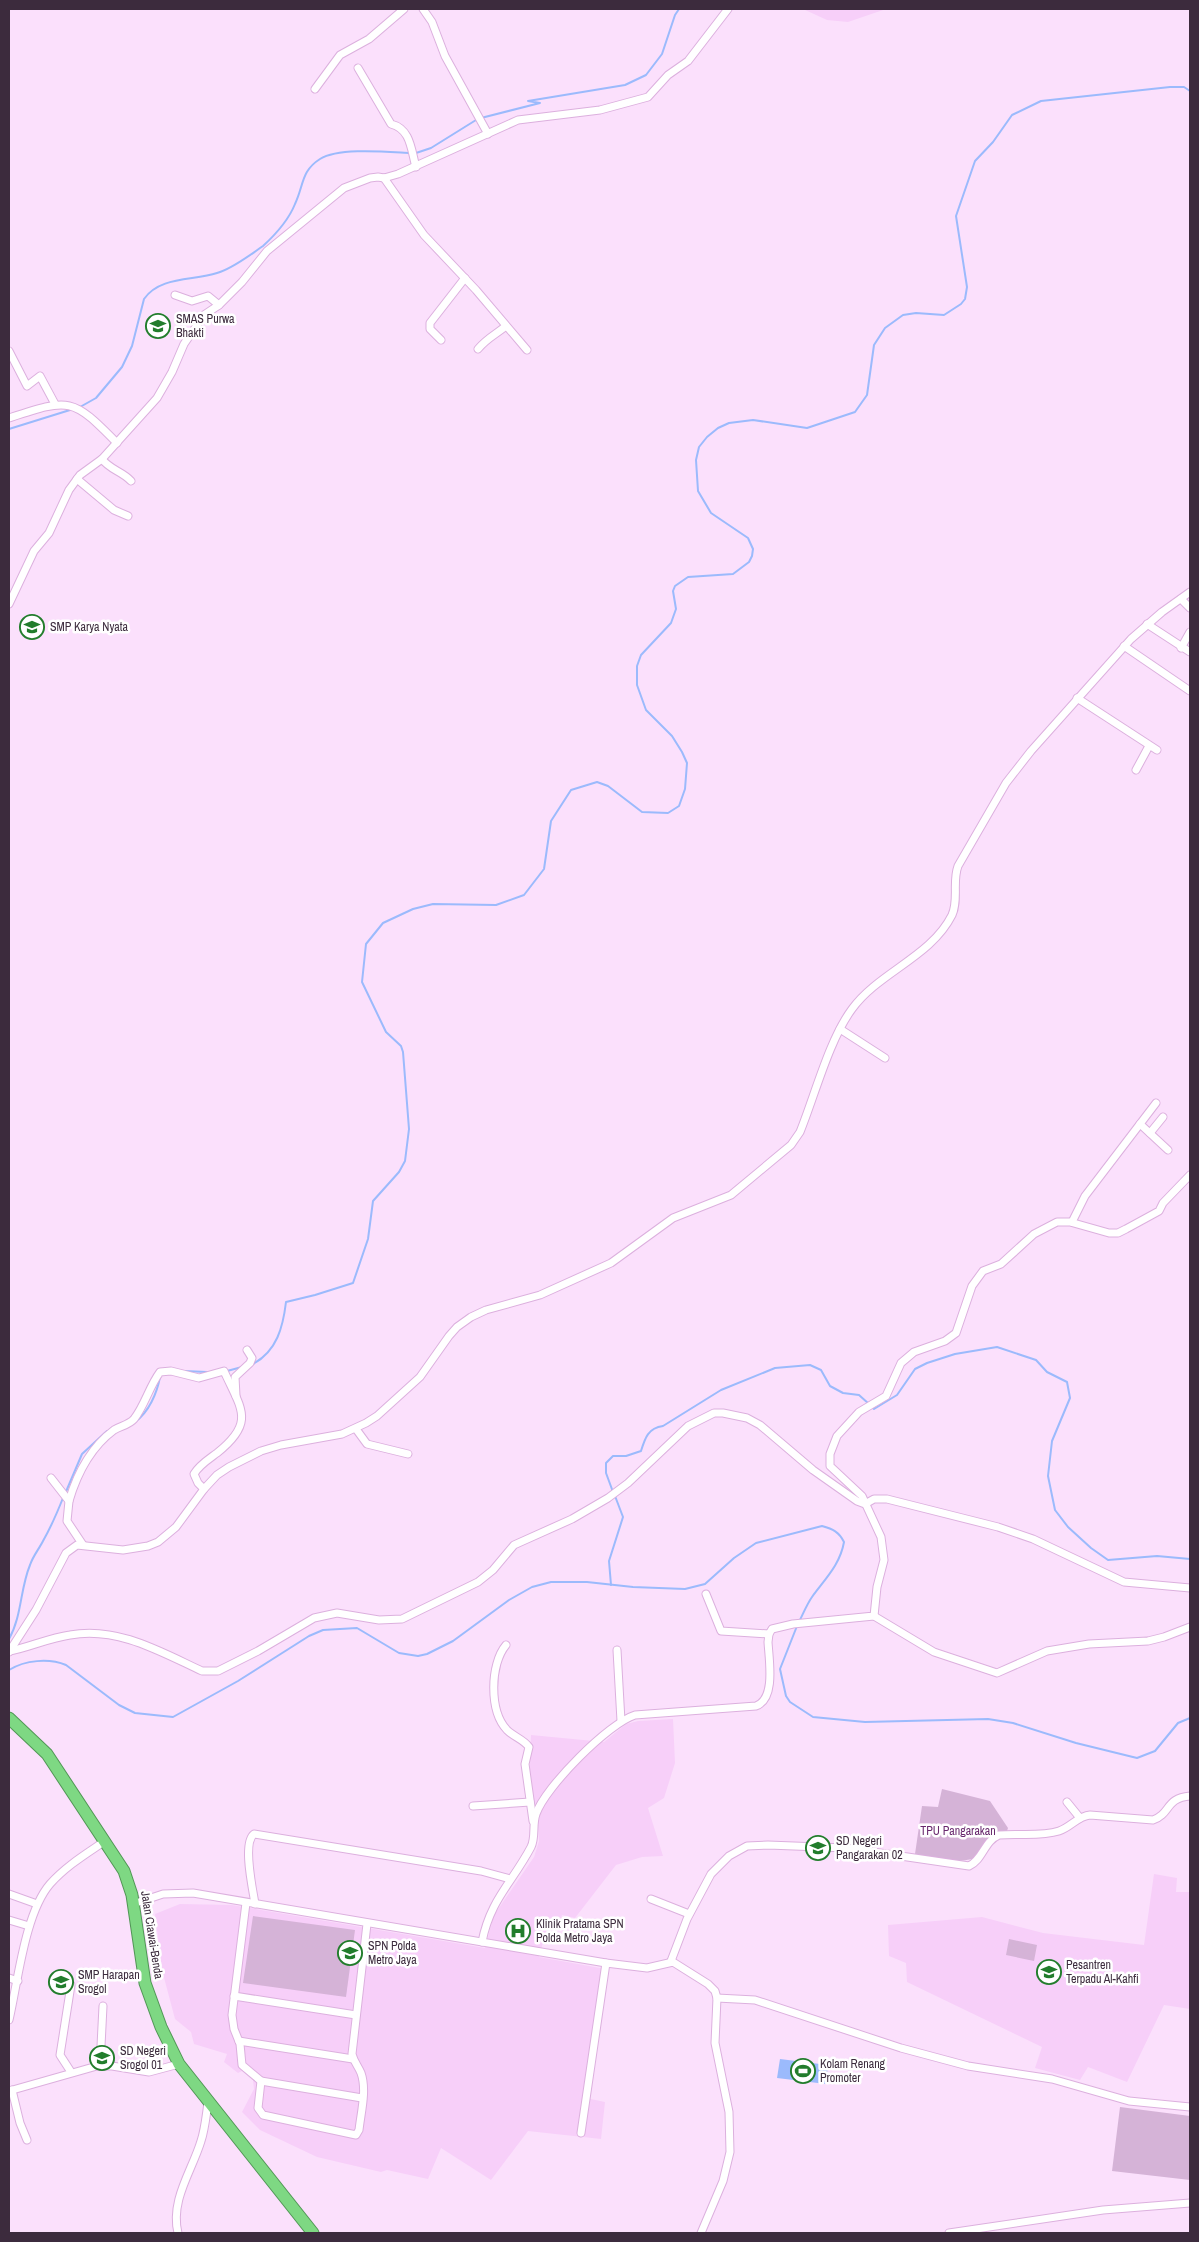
<svg xmlns="http://www.w3.org/2000/svg" width="1199" height="2242" font-family="'Archivo Narrow',sans-serif">
<rect width="100%" height="100%" fill="#fbe0fc"/>
<g fill="#f7cff9">
<path d="M803 9H886L848 22 827 20Z"/>
<path d="M673 1719 675 1763 664 1798 648 1808 663 1856 642 1857 616 1865 575 1918 562 1915 559 1926 548 1924 539 1957 606 1969 586 2098 605 2102 601 2139 528 2131 491 2180 441 2148 428 2179 387 2170 381 2172 317 2157 260 2130 242 2112 254 2089 253 2080 242 2071 238 2073 224 2062 227 2054 194 2044 191 2032 175 2019 162 1970 155 1914 180 1904 232 1905 485 1948 494 1915 534 1857 539 1841 538 1819 529 1793 531 1735 604 1742 626 1724 638 1721Z"/>
<path d="M1154 1874 1177 1878 1176 1892H1190V2009L1164 2005 1127 2082 1088 2067 1080 2080 1035 2068 1042 2047 907 1982 906 1963 889 1956 888 1925 982 1917 1043 1933 1144 1945Z"/>
</g>
<g fill="#d5b3d7">
<path d="M942 1789 990 1801 1008 1828 1007 1831 991 1837 980 1857C954 1864 940 1862 915 1854L922 1806 938 1807Z"/>
<path d="M253 1916 355 1930 346 1997 243 1983Z"/>
<path d="M1009 1939 1037 1945 1034 1961 1006 1955Z"/>
<path d="M1120 2107 1190 2116V2180L1112 2171Z"/>
</g>
<path fill="#9bbafc" d="M780 2059 828 2065 826 2084 777 2078Z"/>
<g fill="none" stroke-linecap="round" stroke-linejoin="round">
<g stroke="#9bbafc" stroke-width="2">
<path d="M481 118 540 103 528 101 625 85 646 75 662 54 675 15 679 9"/>
<path d="M416 153 431 148 476 120"/>
<path d="M80 407 96 398 122 367 132 346 144 299C160 276 193 281 217 273 232 269 250 255 263 246 275 235 289 219 295 204 304 185 301 171 320 159 339 147 389 152 411 153"/>
<path d="M9 429 70 410"/>
<path d="M253 1364C277 1351 283 1327 286 1302L315 1295 353 1283 368 1239 373 1201 399 1172 405 1161 409 1129 403 1052 401 1046 386 1032 362 982 366 944 383 923 413 909 433 904 496 905 524 895 544 869 551 821 571 790 597 782 608 786 642 812 668 813 679 806 685 789 687 763 682 752 672 736 646 710 637 685V666L641 655 671 623 676 609 673 591 675 586 688 577 733 574 749 562 752 556 753 549 748 538 711 513 698 491 696 460 699 447 707 437 718 428 729 423 753 420 807 428 855 412 867 395 874 345 885 328 903 315 916 313 944 315 961 304 965 299 967 287 956 216 975 161 993 142 1012 115 1041 101 1170 87H1184L1190 91"/>
<path d="M184 1371 207 1372"/>
<path d="M227 1371 242 1367"/>
<path d="M873 1408 874 1409 897 1395 915 1369 927 1363 955 1354 997 1347 1036 1360 1047 1372 1067 1382 1070 1398 1052 1441 1048 1476 1055 1510 1068 1527 1091 1548 1108 1560 1157 1556 1190 1559"/>
<path d="M135 1422C149 1412 157 1393 160 1377"/>
<path d="M613 1492 606 1473V1463L613 1456H626L641 1451C645 1438 648 1428 663 1426L721 1390 775 1368 810 1365 821 1370 830 1386 843 1393 859 1395 869 1404"/>
<path d="M65 1494 82 1454 107 1431"/>
<path d="M611 1585 609 1561 623 1517 615 1496"/>
<path d="M797 1626 780 1669 786 1696 790 1702 813 1717 865 1722 988 1719 1013 1723 1076 1743 1137 1758 1155 1751 1178 1723 1190 1718"/>
<path d="M9 1639C22 1616 20 1589 30 1565 33 1556 39 1549 43 1541 51 1527 57 1513 63 1498"/>
<path d="M9 1670C25 1660 49 1658 66 1665L119 1705 135 1713 173 1717 238 1681 309 1636 323 1630 357 1628 399 1653 418 1656 427 1654 453 1641 509 1600 532 1587 551 1582H587L633 1587 685 1589 705 1584 734 1558 756 1543 822 1526C833 1529 839 1532 844 1542 840 1565 825 1579 812 1597 807 1604 803 1614 799 1622"/>
</g>
<defs>
<g id="minor">
<path d="M423 9 432 22 445 56 488 134"/>
<path d="M358 68 391 124C411 129 411 150 416 167"/>
<path d="M315 89 340 55 369 39 404 9"/>
<path d="M384 178 424 235 476 290 527 350"/>
<path d="M175 295 192 301 208 296 219 305"/>
<path d="M441 340 430 329V323L465 278"/>
<path d="M478 349C487 338 495 335 506 326"/>
<path d="M9 351 27 386 40 376 55 404"/>
<path d="M9 418C70 398 72 397 117 443"/>
<path d="M102 459C110 470 122 471 131 481"/>
<path d="M77 479 114 510 128 516"/>
<path d="M1181 599 1190 608"/>
<path d="M9 604 34 551 49 533 69 490 80 475 102 459 157 398 172 372 184 344 204 315 219 305 242 282 267 251 344 188 370 178 378 177 384 178 398 174 518 120 600 110 648 97 668 75 688 61 728 9"/>
<path d="M1147 624 1190 652"/>
<path d="M1124 646 1190 691"/>
<path d="M1181 648 1190 632"/>
<path d="M1077 698 1157 750"/>
<path d="M1136 770 1149 746"/>
<path d="M840 1029 885 1058"/>
<path d="M1140 1124 1168 1150"/>
<path d="M1150 1133 1163 1117"/>
<path d="M1072 1222 1085 1196 1156 1103"/>
<path d="M236 1396 235 1377 250 1363 252 1358 247 1350"/>
<path d="M356 1429 367 1444 408 1454"/>
<path d="M51 1478 69 1501 67 1521 83 1545"/>
<path d="M69 1501C77 1474 91 1447 114 1430 120 1426 129 1425 134 1419 145 1405 149 1387 160 1372L171 1371 199 1378 224 1371C241 1409 256 1422 217 1453 209 1459 199 1465 194 1474L198 1483 204 1489"/>
<path d="M706 1594 721 1631 769 1634"/>
<path d="M874 1616 934 1652 997 1673 1047 1651 1089 1644 1148 1641 1164 1637 1190 1627"/>
<path d="M506 1645C490 1664 489 1711 507 1730 514 1737 523 1739 529 1747L525 1764 533 1821"/>
<path d="M617 1650 621 1721"/>
<path d="M10 1651C30 1647 49 1638 70 1635 117 1626 161 1652 202 1671H218L258 1651 314 1618 337 1613 379 1620 402 1619 478 1582 493 1570 514 1545 572 1519 608 1498 628 1483 688 1426 714 1413H723L747 1418 760 1425 813 1470 857 1501 865 1504 874 1499H887L998 1527 1033 1539 1124 1582 1190 1588"/>
<path d="M9 1652 36 1610 66 1553 77 1545 123 1550 148 1546 158 1542 176 1527 204 1489 217 1475 229 1467 261 1451 281 1445 342 1434 366 1423 377 1416 420 1377 449 1336 457 1327 471 1317 486 1310 540 1295 611 1263 673 1218 731 1195 791 1145 800 1132C815 1095 829 1040 852 1009 879 972 931 957 952 915 959 900 952 882 958 866L1006 783 1031 751 1131 639 1162 612 1190 592"/>
<path d="M1067 1802 1080 1818"/>
<path d="M473 1806 530 1802"/>
<path d="M9 1894 37 1904"/>
<path d="M651 1899 689 1914"/>
<path d="M246 1903 232 2015 234 2029 240 2044 242 2065 261 2081 258 2108 263 2115 356 2135 359 2130C361 2112 367 2090 361 2073 358 2066 354 2062 352 2054L367 1924"/>
<path d="M133 1904 163 1894 193 1893 606 1963 647 1968 673 1962 708 1984 715 1991 717 1998 715 2043 729 2112 730 2152 723 2181 701 2233"/>
<path d="M255 1904C253 1890 242 1843 254 1834L481 1871 510 1879"/>
<path d="M9 1920 29 1926"/>
<path d="M482 1942C490 1900 512 1883 531 1847 536 1837 532 1825 536 1814 545 1787 609 1723 635 1715L756 1706C776 1699 769 1660 768 1642L769 1634 772 1629 793 1624 874 1616 877 1587 884 1560 881 1537 862 1496 830 1466V1454L837 1436 859 1412 886 1396 901 1363 914 1352 945 1341 956 1333 972 1286 983 1271 1001 1264 1034 1234 1057 1222H1070L1109 1233H1118L1126 1229 1159 1211 1163 1203 1190 1175"/>
<path d="M671 1961 687 1919 711 1874 729 1856 747 1846 768 1845 846 1848 969 1866C983 1860 984 1841 999 1835 1018 1833 1040 1837 1059 1831 1071 1827 1078 1816 1090 1815L1153 1820C1171 1814 1165 1798 1190 1796"/>
<path d="M9 1978 18 1981"/>
<path d="M71 1985 60 2055 71 2072"/>
<path d="M234 1996 356 2015"/>
<path d="M717 1998 755 2000 901 2048 968 2066 1052 2079 1129 2101 1190 2107"/>
<path d="M9 2020C18 1981 25 1913 50 1884 66 1866 86 1854 105 1841"/>
<path d="M239 2041 353 2059"/>
<path d="M100 2066 103 2006"/>
<path d="M261 2081 362 2098"/>
<path d="M12 2090 20 2123 27 2140"/>
<path d="M9 2091 97 2066H112L149 2072 179 2064"/>
<path d="M581 2133 606 1963"/>
<path d="M178 2233C170 2200 192 2171 201 2141 205 2129 206 2116 208 2103"/>
<path d="M949 2233 1103 2210 1190 2203"/>
</g>
<path id="trunk" d="M9 1718 47 1754 124 1871 132 1895 145 1983 161 2027 179 2064 313 2233"/>
</defs>
<use href="#minor" stroke="#dcb0de" stroke-width="9"/>
<use href="#trunk" stroke="#519656" stroke-width="13"/>
<use href="#minor" stroke="#fff" stroke-width="7"/>
<use href="#trunk" stroke="#7ed883" stroke-width="11"/>
</g>
<defs>
<symbol id="school-ring" viewBox="-11 -11 22 22"><circle r="9.5" fill="#fff" stroke="#227d2c" stroke-width="1.5"/><path d="M0-5L7-2L0 1L-7-2ZM-4 1L0 2.5L4 1V4Q0 6-4 4Z" fill="#227d2c"/></symbol>
<symbol id="hospital-ring" viewBox="-11 -11 22 22"><circle r="9.5" fill="#fff" stroke="#227d2c" stroke-width="1.5"/><path d="M-5-5h3v3.5h4V-5h3V5h-3V1.5h-4V5h-3Z" fill="#227d2c"/></symbol>
<symbol id="university-ring" viewBox="-11 -11 22 22"><circle r="9.5" fill="#fff" stroke="#227d2c" stroke-width="1.5"/><path d="M0-5L7-2L0 1L-7-2ZM-4 1L0 2.5L4 1V4Q0 6-4 4Z" fill="#227d2c"/></symbol>
<symbol id="stadium-ring" viewBox="-11 -11 22 22"><circle r="9.5" fill="#fff" stroke="#227d2c" stroke-width="1.5"/><path d="M0-5a6.5 5 0 1 0 0 10a6.5 5 0 1 0 0-10ZM-3.5-1.8h7v3.6h-7Z" fill="#227d2c"/></symbol>
</defs>
<g fill-rule="evenodd">
<use href="#school-ring" x="144" y="312" width="28" height="28"/>
<use href="#school-ring" x="18" y="613" width="28" height="28"/>
<use href="#school-ring" x="804" y="1834" width="28" height="28"/>
<use href="#hospital-ring" x="504" y="1917" width="28" height="28"/>
<use href="#university-ring" x="336" y="1939" width="28" height="28"/>
<use href="#school-ring" x="1035" y="1958" width="28" height="28"/>
<use href="#school-ring" x="47" y="1968" width="28" height="28"/>
<use href="#school-ring" x="88" y="2044" width="28" height="28"/>
<use href="#stadium-ring" x="789" y="2057" width="28" height="28"/>
</g>
<g text-anchor="middle" dominant-baseline="central" stroke-width="5" stroke-linejoin="round" paint-order="stroke">
<g font-size="12" fill="#3c2b3d" stroke="#fff" text-anchor="start">
<text x="176" y="319">SMAS Purwa<tspan x="176" dy="14">Bhakti</tspan></text>
<text x="50" y="627">SMP Karya Nyata</text>
<text x="836" y="1841">SD Negeri<tspan x="836" dy="14">Pangarakan 02</tspan></text>
<text x="536" y="1924">Klinik Pratama SPN<tspan x="536" dy="14">Polda Metro Jaya</tspan></text>
<text x="368" y="1946">SPN Polda<tspan x="368" dy="14">Metro Jaya</tspan></text>
<text x="1066" y="1965">Pesantren<tspan x="1066" dy="14">Terpadu Al-Kahfi</tspan></text>
<text x="78" y="1975">SMP Harapan<tspan x="78" dy="14">Srogol</tspan></text>
<text x="120" y="2051">SD Negeri<tspan x="120" dy="14">Srogol 01</tspan></text>
<text x="820" y="2064">Kolam Renang<tspan x="820" dy="14">Promoter</tspan></text>
</g>
<g font-size="12" fill="#68286d" stroke="#fff">
<text x="958" y="1831">TPU Pangarakan</text>
</g>
<g font-size="12" fill="#3c2b3d" stroke="#fff">
<text transform="translate(152 1935) rotate(81)">Jalan Ciawai-Benda</text>
</g>
</g>
<rect width="1199" height="2242" fill="none" stroke="#3c2b3d" stroke-width="20"/>
</svg>
